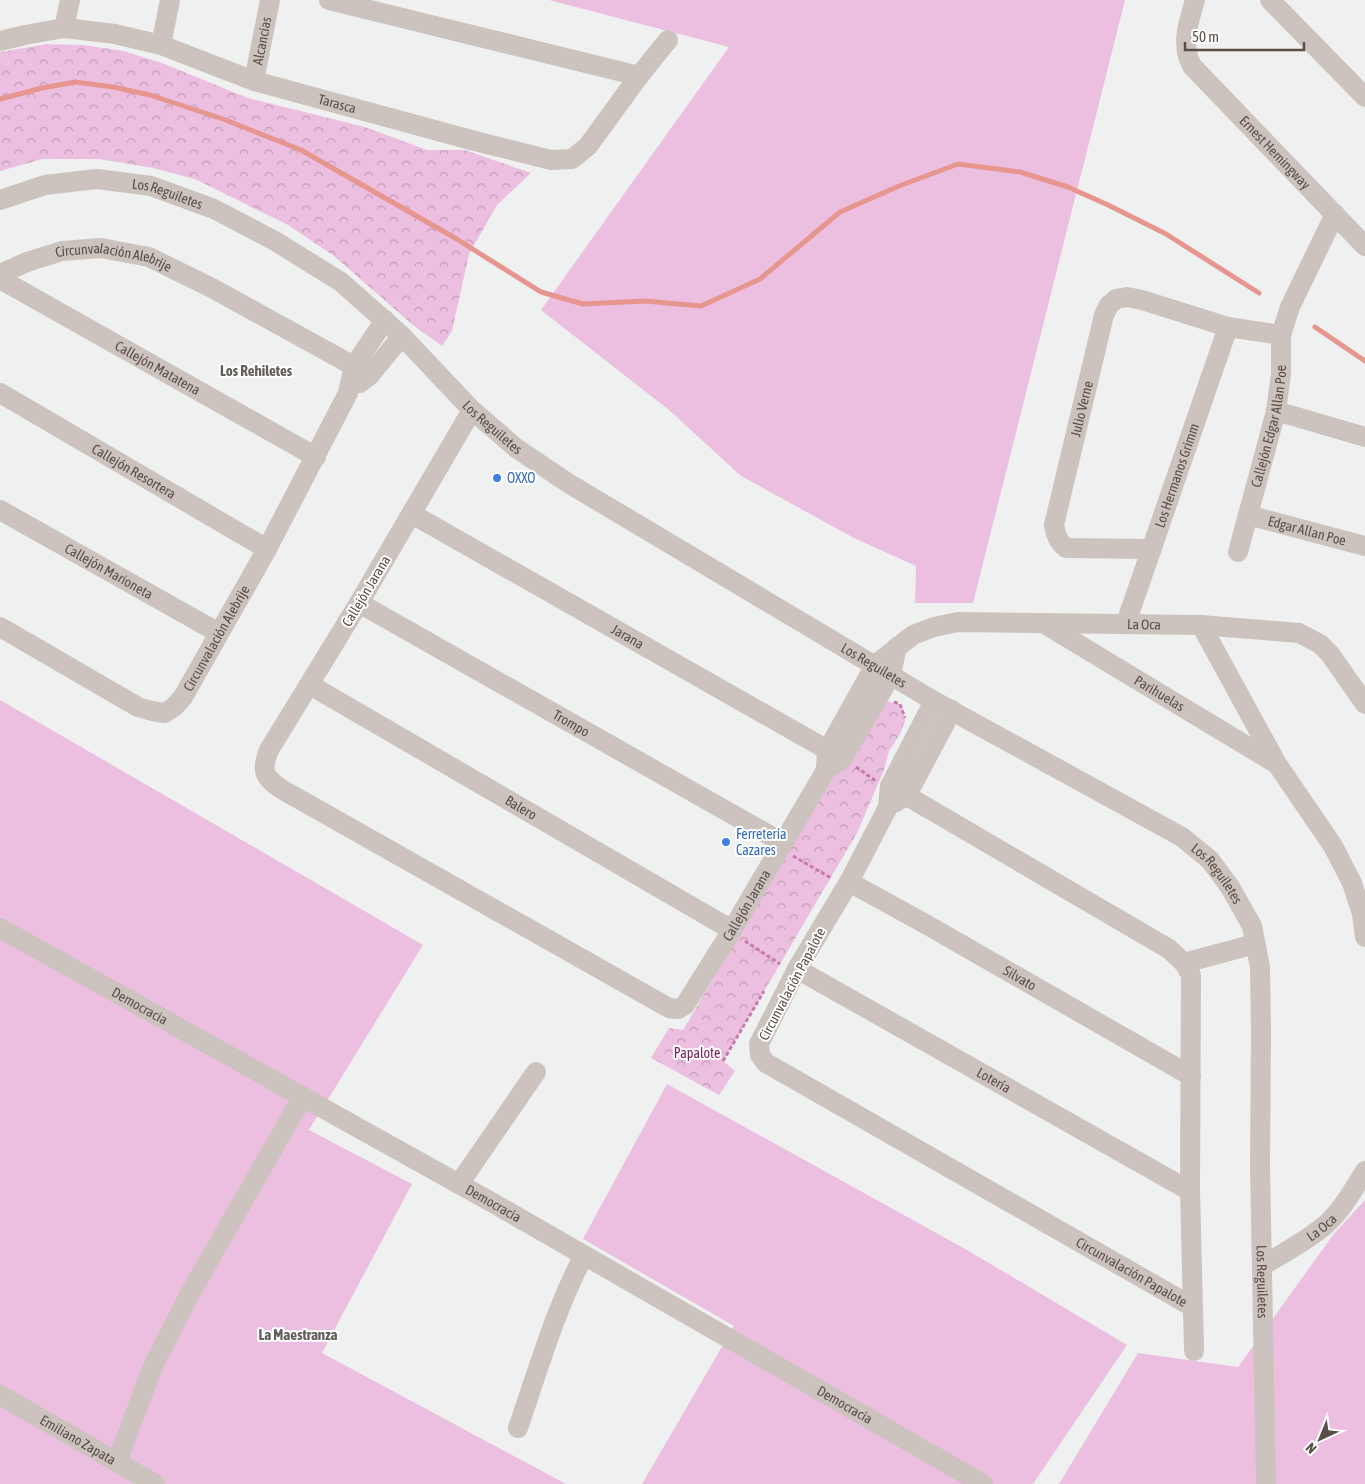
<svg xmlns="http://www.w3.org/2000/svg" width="1365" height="1484" font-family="'Asap Condensed',sans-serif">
<defs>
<pattern id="forest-crowns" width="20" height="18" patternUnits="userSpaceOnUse" patternTransform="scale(1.25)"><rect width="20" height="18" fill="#ecbfe0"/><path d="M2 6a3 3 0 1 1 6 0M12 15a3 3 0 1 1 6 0" fill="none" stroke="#c29db8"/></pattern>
</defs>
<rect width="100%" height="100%" fill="#eef1f0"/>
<g fill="#ecbfe0">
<path d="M549 0H1125L973 603H915L916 566 854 538 741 476 669 410 541 310 729 47Z"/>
<path d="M0 700 423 945 309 1130 412 1184 322 1353 566 1484H0Z"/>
<path d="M667 1084 967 1250 1127 1345 1033 1484H642L734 1326 583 1239Z"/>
<path d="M1365 1200V1484H1059L1138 1353 1238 1367 1333 1235Z"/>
</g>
<g fill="url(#forest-crowns)">
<path d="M47 44 84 45 123 51 162 63 248 98 365 127 427 150H465L531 173 497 205 469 254 452 331 442 346 413 325 334 256 288 225 195 179 153 168 99 159H43L0 171V52Z"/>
<path d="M886 701 900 704 904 712 905 721 900 734 889 751 884 770 857 833 723 1061 735 1071 719 1095 651 1058 669 1028 683 1030 825 789Z"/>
</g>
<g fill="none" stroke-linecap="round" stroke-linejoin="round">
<g stroke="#e6968f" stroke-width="5">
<path d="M0 99 42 88 75 82 113 87 150 95 223 119 301 150 455 238 541 292 583 304 645 301 701 306 760 279 840 212 899 186 958 164 1020 172 1068 187 1108 205 1166 234 1259 293"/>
<path d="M1315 327 1365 361"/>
</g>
<g stroke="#c87aaa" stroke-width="3" stroke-dasharray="4 2.5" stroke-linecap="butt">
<path d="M894 702 900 704 905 718"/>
<path d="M856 767 876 781"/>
<path d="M793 856 831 878"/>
<path d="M745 941 780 964"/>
<path d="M723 1061 764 991"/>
</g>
<g stroke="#ccc3be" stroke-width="20">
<path d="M329 0 639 76"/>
<path id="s1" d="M1195 0C1189 22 1180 44 1192 66L1365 246"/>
<path d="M1270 0 1365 97"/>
<path d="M64 28 70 0"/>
<path id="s2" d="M0 41 25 35 64 28 115 34 161 45 254 81 471 140 551 160 572 159 588 146 639 76 668 40"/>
<path d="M161 45 170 0"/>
<path id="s3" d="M254 81 270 0"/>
<path id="s4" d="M0 200 45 185 97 179 151 186 214 209 275 241 341 282 402 336 472 410 516 448 568 483 934 701 1182 837 1210 860 1230 887 1252 926 1260 967 1261 1032 1260 1167 1266 1484"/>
<path id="s5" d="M0 274 27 262 62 251 101 248 149 257 212 288 370 375"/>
<path id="s6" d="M0 279 316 457"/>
<path d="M360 383 370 375 402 336"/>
<path id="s7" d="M0 393 267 549"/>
<path id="s8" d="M472 410 359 603 269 750C260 772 265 778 283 790L669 1008 678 1009 685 1005 732 930 826 770 842 759 882 691 891 674 897 647"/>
<path d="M1276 411 1365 437"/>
<path id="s9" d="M0 510 219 633"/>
<path id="s10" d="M412 514 838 756"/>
<path id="s11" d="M1248 515 1365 546"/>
<path id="s12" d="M1152 549 1066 548C1058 541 1056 536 1054 525L1104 315 1109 305 1116 299 1127 297 1142 300 1228 327 1281 335 1290 307 1335 214"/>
<path id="s13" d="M1238 552 1276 411 1281 374V335"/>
<path id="s14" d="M359 603 783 843"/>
<path id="s15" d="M1043 623 1275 763"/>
<path id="s16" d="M1126 623 1228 327"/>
<path d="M1201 625 1277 764 1333 846 1352 883 1362 914 1365 937"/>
<path id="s17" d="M0 627 138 707 152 711 165 713 174 707 183 697 267 549 348 393 354 366 385 320"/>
<path id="s18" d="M310 685 732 930"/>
<path id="s19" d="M934 701 890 786 888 807 849 882 797 969 759 1044 760 1055 766 1063 1193 1307"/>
<path id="s20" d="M826 770 827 751 875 665 913 635 934 627 958 622 1201 625 1299 633 1320 644 1330 654 1365 704"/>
<path d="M890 786 1169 949 1184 963 1191 975 1190 1191 1194 1351"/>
<path d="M896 802 907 795 952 710"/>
<path id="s21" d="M849 882 922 922 1191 1076"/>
<path id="s22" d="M0 928 493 1203 983 1484"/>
<path d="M1184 963 1255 944"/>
<path id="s23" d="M797 969 1190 1191"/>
<path d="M459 1184 536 1072"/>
<path id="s24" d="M1262 1266C1283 1253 1305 1242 1324 1226 1341 1212 1353 1190 1365 1171"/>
<path id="s25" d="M0 1395 155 1484"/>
<path d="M518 1428C538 1370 555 1310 584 1255"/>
<path d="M117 1462 153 1366 188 1297 303 1096"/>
</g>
</g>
<g fill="#3f7fe0" stroke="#fff" stroke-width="2">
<circle cx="497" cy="478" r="5"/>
<circle cx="726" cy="842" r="5"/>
</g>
<g text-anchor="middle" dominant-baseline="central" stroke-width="4" stroke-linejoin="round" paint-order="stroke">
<g font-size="14" fill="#5b4e48" stroke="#fff">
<text stroke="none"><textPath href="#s3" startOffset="41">Alcancías</textPath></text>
<text stroke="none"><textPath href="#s2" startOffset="350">Tarasca</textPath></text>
<text stroke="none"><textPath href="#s1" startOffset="188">Ernest Hemingway</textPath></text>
<text stroke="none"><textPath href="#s4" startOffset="172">Los Reguiletes</textPath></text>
<text stroke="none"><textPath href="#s5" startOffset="119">Circunvalación Alebrije</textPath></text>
<text stroke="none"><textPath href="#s6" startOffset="181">Callejón Matatena</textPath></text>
<text stroke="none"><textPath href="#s12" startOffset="232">Julio Verne</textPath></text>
<text stroke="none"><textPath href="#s13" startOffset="130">Callejón Edgar Allan Poe</textPath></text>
<text stroke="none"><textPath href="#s4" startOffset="578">Los Reguiletes</textPath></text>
<text stroke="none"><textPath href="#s7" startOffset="155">Callejón Resortera</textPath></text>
<text stroke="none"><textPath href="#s16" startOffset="156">Los Hermanos Grimm</textPath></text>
<text stroke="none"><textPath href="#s11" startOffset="61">Edgar Allan Poe</textPath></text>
<text stroke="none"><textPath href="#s9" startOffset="125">Callejón Marioneta</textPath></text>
<text transform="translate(366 591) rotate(-59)">Callejón Jarana</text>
<text stroke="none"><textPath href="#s20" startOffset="399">La Oca</textPath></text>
<text stroke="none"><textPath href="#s10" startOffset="248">Jarana</textPath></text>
<text stroke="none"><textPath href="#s17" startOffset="279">Circunvalación Alebrije</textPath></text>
<text stroke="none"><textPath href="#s4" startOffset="1028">Los Reguiletes</textPath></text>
<text stroke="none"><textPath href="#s15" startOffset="136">Parihuelas</textPath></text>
<text stroke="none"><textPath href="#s14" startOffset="244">Trompo</textPath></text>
<text stroke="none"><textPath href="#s18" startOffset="244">Balero</textPath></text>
<text stroke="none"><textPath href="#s4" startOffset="1432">Los Reguiletes</textPath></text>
<text stroke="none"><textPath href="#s8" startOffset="1022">Callejón Jarana</textPath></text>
<text stroke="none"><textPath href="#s21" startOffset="196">Silvato</textPath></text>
<text transform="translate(792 984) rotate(-62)">Circunvalación Papalote</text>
<text stroke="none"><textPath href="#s22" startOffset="160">Democracia</textPath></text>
<text stroke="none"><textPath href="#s23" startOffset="226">Lotería</textPath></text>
<text stroke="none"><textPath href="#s22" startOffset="565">Democracia</textPath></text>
<text stroke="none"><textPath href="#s24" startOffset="71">La Oca</textPath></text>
<text stroke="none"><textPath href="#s19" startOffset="829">Circunvalación Papalote</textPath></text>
<text stroke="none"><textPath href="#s4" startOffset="1852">Los Reguiletes</textPath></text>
<text stroke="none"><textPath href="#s22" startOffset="970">Democracia</textPath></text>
<text stroke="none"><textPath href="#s25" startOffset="90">Emiliano Zapata</textPath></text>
</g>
<g font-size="14" fill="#366cbe" stroke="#fff" text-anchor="start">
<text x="507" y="478">OXXO</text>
<text x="736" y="834">Ferretería<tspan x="736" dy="16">Cazares</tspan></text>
</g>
<g font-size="14" fill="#771d56" stroke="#fff">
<text x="697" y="1053">Papalote</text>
</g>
<g font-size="15" font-weight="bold" fill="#635f5b" stroke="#fff">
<text x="256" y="370">Los Rehiletes</text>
<text x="298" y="1334">La Maestranza</text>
</g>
</g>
<g transform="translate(1320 1439) rotate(224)" stroke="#ffffff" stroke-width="4" paint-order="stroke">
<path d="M0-4L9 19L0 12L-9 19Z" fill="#5b4e48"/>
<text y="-8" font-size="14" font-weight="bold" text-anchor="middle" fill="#5b4e48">N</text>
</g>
<path d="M1185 42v8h119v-8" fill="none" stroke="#5b4e48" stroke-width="2.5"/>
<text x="1192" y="42" font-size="15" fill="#5b4e48" stroke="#ffffff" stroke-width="4" paint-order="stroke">50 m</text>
</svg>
